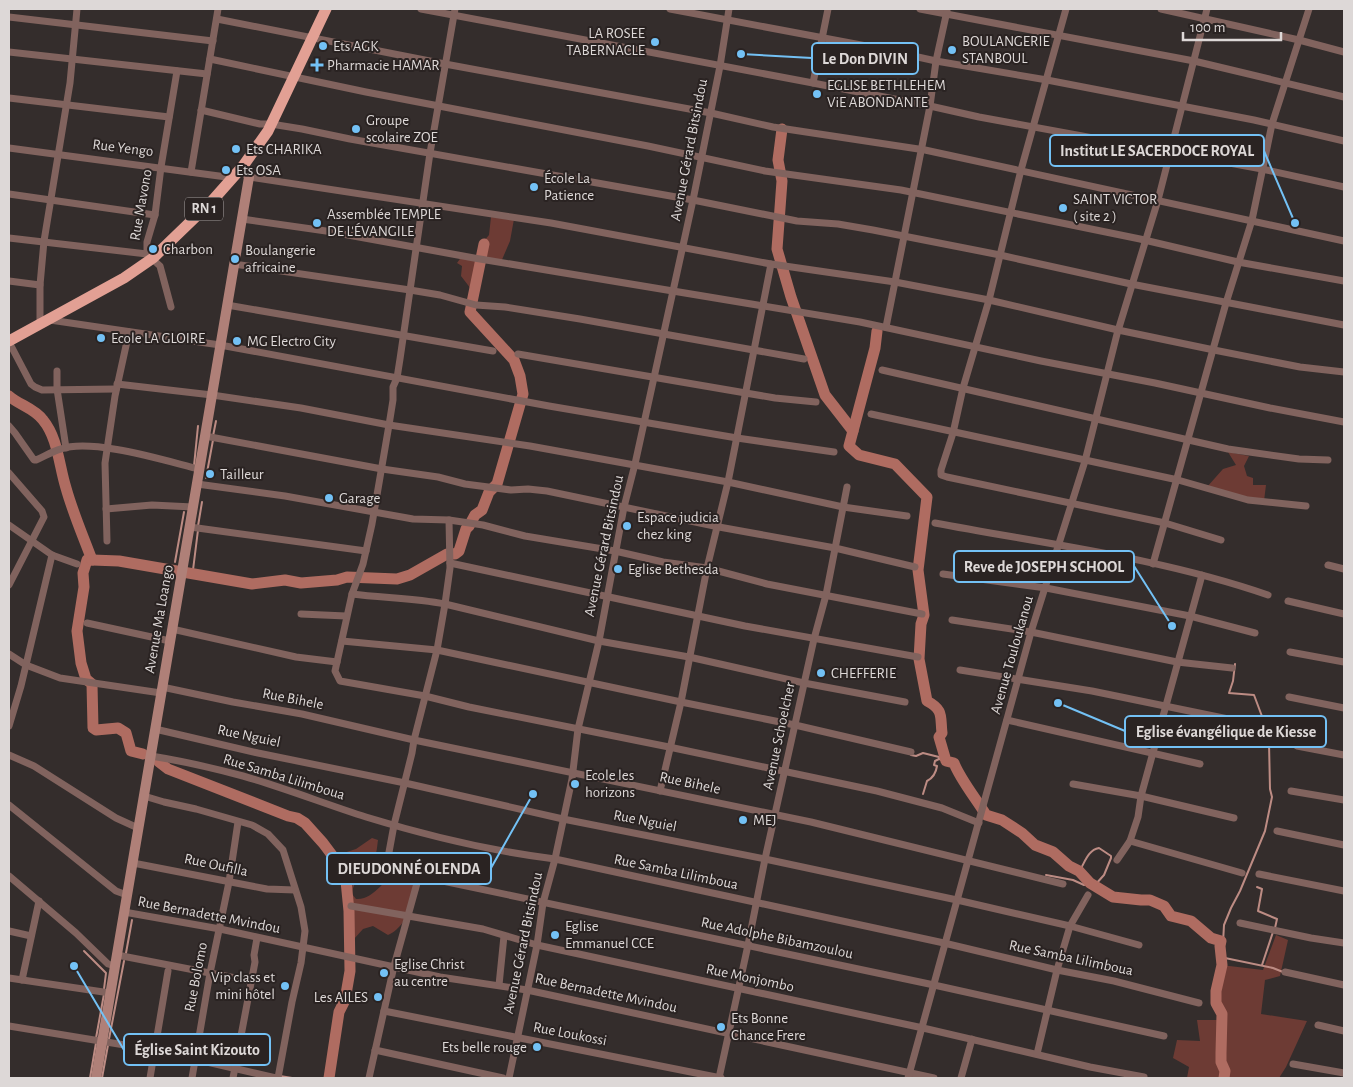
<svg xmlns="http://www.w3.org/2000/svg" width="1353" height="1087" font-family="'Alegreya Sans',sans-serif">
<rect width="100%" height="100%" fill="#342d2c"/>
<g fill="#6d3b34">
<path d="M491 217 514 219 510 241 501 262 478 264 476 275 478 290 471 289 461 276 462 266 457 263 462 256 476 259 479 253 485 251 483 242 489 235Z"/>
<path d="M1228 452 1249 456 1244 466 1247 476 1253 478V485H1266L1264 501 1207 487 1223 469 1236 465Z"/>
<path d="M372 838 378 840C377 847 377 854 373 860 365 871 353 880 352 894L356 899C383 901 391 850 419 889 412 905 405 928 388 935L373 926 363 929 354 939 350 932 344 877 336 861 337 855 356 849Z"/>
<path d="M1276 935 1288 940 1280 976 1265 980 1261 1014 1307 1021 1286 1067 1279 1078H1187L1189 1067 1173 1058 1177 1040 1200 1041 1197 1020H1218L1221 965 1263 970Z"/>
</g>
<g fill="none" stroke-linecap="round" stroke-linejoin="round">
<g stroke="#bd8c84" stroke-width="2">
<path d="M213 436 216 421"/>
<path d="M194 466 198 426"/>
<path d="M206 478 213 440"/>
<path d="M198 526 202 502"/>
<path d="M175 562 184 512"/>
<path d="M193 570 198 530"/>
<path d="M911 755 916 756 923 753 939 757V759L946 761"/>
<path d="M923 794 927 781C933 778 936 773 937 766L934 765 935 761 939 759"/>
<path d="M1080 870C1085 862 1088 850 1099 848L1111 856V858L1104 875 1095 885"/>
<path d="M1046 875 1073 880 1084 885 1088 883"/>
<path d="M1257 887 1262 889 1258 911 1277 919 1275 928"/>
<path d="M1223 943 1224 925 1231 908 1240 891 1265 831 1272 797 1270 789 1269 743 1273 739V722L1263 719 1254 695 1229 693 1233 681 1235 664"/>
<path d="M84 951 106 973 104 989"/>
<path d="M126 953 132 920"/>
<path d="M1225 958 1273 968 1283 972"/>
<path d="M1262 965 1273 932"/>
<path d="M96 1038 104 994"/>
<path d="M109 1039 124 961"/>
<path d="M280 1076 292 1078"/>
<path d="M90 1078 96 1043"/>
<path d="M102 1078 108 1045"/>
</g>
<g stroke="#af6c61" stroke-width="11">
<path d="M782 129 778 160 782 181 777 249 791 297 825 395 853 431"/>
<path d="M877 331 875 348 849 446 859 455 895 464 927 497 918 570 924 615 921 624 919 659 927 701C944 710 940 716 942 733L939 737 946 761 954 763C960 779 977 800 986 815L1002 820 1022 833 1035 845 1053 852 1069 866 1079 871 1090 883 1113 897 1141 900H1150L1164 906 1171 916 1191 921 1211 938 1221 941 1220 946 1222 965 1216 991V1003L1222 1014 1221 1053V1062L1225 1071 1224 1078"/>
<path d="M9 396C19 405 34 408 43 420 58 438 59 466 66 488 73 513 83 536 92 560H87L83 573 84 587 77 631 81 663 86 679 92 684 93 728 96 730 118 728 126 733 131 751 143 754"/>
<path d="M92 560 119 561 252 584 285 580 301 583 337 580 347 577 397 579 410 575 447 554H455L459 551 466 529 469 526 475 515 482 510 489 492 497 484 523 394 520 376 514 360 470 312 484 244"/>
<path d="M159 762 168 769 288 816 297 818 305 823 323 843 332 855 346 881 349 911 350 971 345 1000 339 1012 329 1078"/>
</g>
<g stroke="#81635e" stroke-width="7">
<path d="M421 9 813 83 930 106 979 117 1262 169 1344 187"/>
<path d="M455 9 430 153 400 359 397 378 393 387V400L389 425 372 524 363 564 352 594 335 671 340 681 425 696 469 707 669 747 877 791 942 808 979 823"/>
<path d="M670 9 877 48 936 61 1047 80 1254 120 1344 141"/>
<path d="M920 9 1194 61 1344 97"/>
<path d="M1066 9 1021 170 989 300 963 388 953 433 941 470V475L947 477 1165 523 1221 540"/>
<path d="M1161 9 1299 40 1344 52"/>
<path d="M9 17 213 41"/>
<path d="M217 19 445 64 711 113 773 127 925 150 1344 241"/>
<path d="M9 52 207 74"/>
<path d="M210 59 366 92 648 146 765 171 901 190 1140 239 1238 262 1344 281"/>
<path d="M813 83 828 9"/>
<path d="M9 98 169 117"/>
<path d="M201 110 260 124H271L302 129 350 139 693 200 797 221 838 224 873 230 1000 255 1131 284 1344 325"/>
<path d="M9 148 234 178"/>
<path d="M191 172 218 9"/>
<path d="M249 177 551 223 771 264 895 282 989 300 1118 330 1214 350 1300 367 1344 372"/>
<path d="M9 194 155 215"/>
<path d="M242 219 326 231 474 258 860 322 1041 361 1155 383 1270 408 1344 422"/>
<path d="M9 238 147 254 160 266 171 307"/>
<path d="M147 254V242L155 215 161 167 177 71"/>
<path d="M234 264 410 290 440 295 476 305 505 307 580 319 804 359"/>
<path d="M9 281 40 285"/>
<path d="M227 305 493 351"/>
<path d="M50 320 220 345 549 406 737 438 834 452"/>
<path d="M40 325V285L44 241 70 83 77 9"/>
<path d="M886 327 930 106 936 61 947 11"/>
<path d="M9 342 31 384 35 387 42 390 116 389"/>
<path d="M518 354 775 398 816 402"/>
<path d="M882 370 1228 449 1299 459 1328 460"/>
<path d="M57 371V389L66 448"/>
<path d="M117 384 212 395 301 408 389 425 530 446 728 482 843 507 907 516"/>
<path d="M871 414 1178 480 1248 500 1306 506"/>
<path d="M9 426 15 433 34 460H36C45 456 53 451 61 449 92 438 166 461 199 469"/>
<path d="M205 436 382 469 438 477 465 484 511 490 528 489 547 491 719 527 835 548 915 567"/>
<path d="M9 473 42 511 44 517 9 585"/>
<path d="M197 484 285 496 413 519 449 520 483 525 525 536 615 551 663 562 707 568 767 584 922 614"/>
<path d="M106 509 152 505 193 507"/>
<path d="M449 520 450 568 445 604 437 650 414 740 412 753 394 825 387 863 389 865 419 876 934 985 1164 1036"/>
<path d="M935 523C1046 544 1161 558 1268 595"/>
<path d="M9 525 52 555 77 564"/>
<path d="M190 527 366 551"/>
<path d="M107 541 105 463 115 396 129 332"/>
<path d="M450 563 745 626 918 657"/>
<path d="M1153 564 1226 303 1252 220 1272 124 1309 9"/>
<path d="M1328 565 1344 569"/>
<path d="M943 574 1046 588 1190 616 1255 633"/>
<path d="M352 594C383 598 414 598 445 604L599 641 689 657 804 683 905 702"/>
<path d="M1288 601 1344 614"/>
<path d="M301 614 346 616"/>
<path d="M952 620 1031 632 1177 662 1232 668"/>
<path d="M87 623 170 641"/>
<path d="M172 629 296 657 337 662"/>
<path d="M342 641 437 650 681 702 795 725 911 752"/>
<path d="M1290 652 1344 662"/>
<path d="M9 654 26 665 60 678 161 693"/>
<path d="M960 670 1092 691 1233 720"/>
<path d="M162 687 233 702 302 714 414 740 811 822 1063 884"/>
<path d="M1289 697 1344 708"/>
<path d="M1007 720 1200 764"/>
<path d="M9 726 21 686 52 555"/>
<path d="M155 729 258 753 405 783 563 819 765 859 957 900 1070 926 1139 945"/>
<path d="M1297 746 1344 755"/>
<path d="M9 755 34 766 116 818 138 828"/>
<path d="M151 756C182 761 213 768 243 776 285 788 325 804 366 817 428 836 490 851 555 859L944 943 1057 970 1114 981 1199 1003"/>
<path d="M1073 784 1141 796 1234 818"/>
<path d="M660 791 681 702 707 568 728 482 771 264"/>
<path d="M1291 791 1344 800"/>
<path d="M144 796 164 802 196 809 252 825 268 834 283 850 301 907 305 931 301 963 292 1002 278 1078"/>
<path d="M9 805 116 891 127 895"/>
<path d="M1277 831 1344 845"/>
<path d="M1130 841 1242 873"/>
<path d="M1117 860 1130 841 1138 817 1141 796 1202 575"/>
<path d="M133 863 267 889 295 890"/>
<path d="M1259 874 1344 891"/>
<path d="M9 876 76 933 108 964 115 966"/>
<path d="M351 906 483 929 537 945 923 1028 1090 1067 1144 1077"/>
<path d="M124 912 220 929 440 977 527 990 934 1078"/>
<path d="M1240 923 1311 938 1344 943"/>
<path d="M9 931 31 936"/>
<path d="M117 955 251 981"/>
<path d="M1285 972 1344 985"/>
<path d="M9 978 110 993"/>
<path d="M22 980 39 901"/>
<path d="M499 985 504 936"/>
<path d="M384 1011 721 1078"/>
<path d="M1318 1025 1344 1031"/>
<path d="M9 1026 155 1050 276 1078"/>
<path d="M375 1050 503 1078"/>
<path d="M1037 1054 1057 970 1070 926 1088 895"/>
<path d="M1293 1064 1344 1073"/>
<path d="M150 1078 168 971"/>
<path d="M192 1078 210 973 229 882 238 822"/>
<path d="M233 1078 255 962 254 955 257 938"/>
<path d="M369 1078 394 966 419 876"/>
<path d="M509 1078 537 945 543 903 555 859 572 779 578 729 599 641 624 507 635 464 693 200 720 66 729 9"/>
<path d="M719 1078 748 945 765 859 814 639 826 595 847 487"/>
<path d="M908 1078 1031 632 1085 461 1117 334 1158 200 1207 9"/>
<path d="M961 1078 972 1039"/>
</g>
<path stroke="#af8078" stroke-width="10" d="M96 1078 249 177 243 166"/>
<path stroke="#e2a094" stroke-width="11" d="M9 341 124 278 153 258 212 201 243 166 268 131 326 9"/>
</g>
<g fill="#73c1f5" stroke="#2a2322" stroke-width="2">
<circle cx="655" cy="42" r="5"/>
<circle cx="323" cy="46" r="5"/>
<circle cx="952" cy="50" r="5"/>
<path d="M314.5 57.5h5v5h5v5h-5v5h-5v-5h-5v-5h5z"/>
<circle cx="817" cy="94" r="5"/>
<circle cx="356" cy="129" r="5"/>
<circle cx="236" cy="149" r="5"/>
<circle cx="226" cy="170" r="5"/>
<circle cx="534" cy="187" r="5"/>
<circle cx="1063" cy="208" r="5"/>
<circle cx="317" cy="223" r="5"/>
<circle cx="153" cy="249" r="5"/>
<circle cx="235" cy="259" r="5"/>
<circle cx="101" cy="338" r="5"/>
<circle cx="237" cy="341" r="5"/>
<circle cx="210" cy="474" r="5"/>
<circle cx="329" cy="498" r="5"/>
<circle cx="627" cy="526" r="5"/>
<circle cx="618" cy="569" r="5"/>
<circle cx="821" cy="673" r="5"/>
<circle cx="575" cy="784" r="5"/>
<circle cx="743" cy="820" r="5"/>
<circle cx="555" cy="935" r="5"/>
<circle cx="384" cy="973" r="5"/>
<circle cx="285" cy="986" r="5"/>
<circle cx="378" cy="997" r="5"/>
<circle cx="721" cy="1027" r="5"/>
<circle cx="537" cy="1047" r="5"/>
</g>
<g text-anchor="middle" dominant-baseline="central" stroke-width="4" stroke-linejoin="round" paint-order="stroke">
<rect fill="#2a2322" stroke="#a7a2a1" stroke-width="1" x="185" y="197.5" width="38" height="23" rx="4"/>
<g font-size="14" font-weight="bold" fill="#ddd8d7">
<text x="204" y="209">RN 1</text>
</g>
<g font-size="15" fill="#ddd8d7" stroke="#2a2322" text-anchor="start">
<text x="645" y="33" text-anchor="end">LA ROSEE<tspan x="645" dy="17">TABERNACLE</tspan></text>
<text x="962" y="41">BOULANGERIE<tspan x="962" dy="17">STANBOUL</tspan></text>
<text x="333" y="46">Ets AGK</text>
<text x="327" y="65">Pharmacie HAMAR</text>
<text x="827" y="85">EGLISE BETHLEHEM<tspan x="827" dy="17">ViE ABONDANTE</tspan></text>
<text x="366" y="120">Groupe<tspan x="366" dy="17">scolaire ZOE</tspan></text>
<text x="246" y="149">Ets CHARIKA</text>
<text x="236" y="170">Ets OSA</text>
<text x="544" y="178">École La<tspan x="544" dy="17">Patience</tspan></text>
<text x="1073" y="199">SAINT VICTOR<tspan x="1073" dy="17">( site 2 )</tspan></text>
<text x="327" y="214">Assemblée TEMPLE<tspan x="327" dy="17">DE L'ÉVANGILE</tspan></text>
<text x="163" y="249">Charbon</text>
<text x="245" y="250">Boulangerie<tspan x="245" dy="17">africaine</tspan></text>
<text x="111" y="338">Ecole LA GLOIRE</text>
<text x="247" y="341">MG Electro City</text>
<text x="220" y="474">Tailleur</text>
<text x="339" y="498">Garage</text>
<text x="637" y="517">Espace judicia<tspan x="637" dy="17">chez king</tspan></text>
<text x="628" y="569">Eglise Bethesda</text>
<text x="831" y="673">CHEFFERIE</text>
<text x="585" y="775">Ecole les<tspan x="585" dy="17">horizons</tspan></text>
<text x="753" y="820">MEJ</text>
<text x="565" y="926">Eglise<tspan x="565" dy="17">Emmanuel CCE</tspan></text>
<text x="394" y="964">Eglise Christ<tspan x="394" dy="17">au centre</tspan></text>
<text x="275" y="977" text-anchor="end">Vip class et<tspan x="275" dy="17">mini hôtel</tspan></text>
<text x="368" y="997" text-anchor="end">Les AILES</text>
<text x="731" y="1018">Ets Bonne<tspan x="731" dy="17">Chance Frere</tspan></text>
<text x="527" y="1047" text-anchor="end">Ets belle rouge</text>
</g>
<g font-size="15" fill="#ddd8d7" stroke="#2a2322">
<text transform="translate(123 148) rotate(7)">Rue Yengo</text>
<text transform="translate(689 150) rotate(-79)">Avenue Gérard Bitsindou</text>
<text transform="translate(141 205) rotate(-80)">Rue Mavono</text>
<text transform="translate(604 546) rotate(-78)">Avenue Gérard Bitsindou</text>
<text transform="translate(159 619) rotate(-80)">Avenue Ma Loango</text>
<text transform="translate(1012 655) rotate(-74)">Avenue Touloukanou</text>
<text transform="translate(293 699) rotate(11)">Rue Bihele</text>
<text transform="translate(249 736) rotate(12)">Rue Nguiel</text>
<text transform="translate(779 736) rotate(-78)">Avenue Schoelcher</text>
<text transform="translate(284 777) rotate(17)">Rue Samba Lilimboua</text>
<text transform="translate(690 783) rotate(12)">Rue Bihele</text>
<text transform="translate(645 821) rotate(11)">Rue Nguiel</text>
<text transform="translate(216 865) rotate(12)">Rue Oufilla</text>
<text transform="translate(676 872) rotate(12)">Rue Samba Lilimboua</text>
<text transform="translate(209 915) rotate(11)">Rue Bernadette Mvindou</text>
<text transform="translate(777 938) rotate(12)">Rue Adolphe Bibamzoulou</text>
<text transform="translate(523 943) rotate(-78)">Avenue Gérard Bitsindou</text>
<text transform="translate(1071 958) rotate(12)">Rue Samba Lilimboua</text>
<text transform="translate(196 977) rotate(-79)">Rue Bolomo</text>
<text transform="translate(750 978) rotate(12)">Rue Monjombo</text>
<text transform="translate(606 993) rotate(12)">Rue Bernadette Mvindou</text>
<text transform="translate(570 1034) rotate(11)">Rue Loukossi</text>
</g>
</g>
<path fill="none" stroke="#73c1f5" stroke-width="2" d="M741 54L812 58M1295 223L1264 151M1172 626L1134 566M1058 703L1125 731M533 794L491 868M74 966L124 1050"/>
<g fill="#73c1f5" stroke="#2a2322" stroke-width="2">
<circle cx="741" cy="54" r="5"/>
<circle cx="1295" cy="223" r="5"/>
<circle cx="1172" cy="626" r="5"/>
<circle cx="1058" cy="703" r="5"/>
<circle cx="533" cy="794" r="5"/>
<circle cx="74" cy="966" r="5"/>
</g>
<g fill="#2a2322" stroke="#73c1f5" stroke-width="2">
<rect x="812" y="43" width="106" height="31" rx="5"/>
<rect x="1050" y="135" width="214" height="31" rx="5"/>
<rect x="954" y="551" width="180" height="31" rx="5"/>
<rect x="1125" y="716" width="201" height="31" rx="5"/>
<rect x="327" y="853" width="164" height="31" rx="5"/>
<rect x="124" y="1034" width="146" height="31" rx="5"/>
</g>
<g font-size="16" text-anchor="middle" font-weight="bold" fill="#ddd8d7">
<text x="865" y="64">Le Don DIVIN</text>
<text x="1157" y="156">Institut LE SACERDOCE ROYAL</text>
<text x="1044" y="572">Reve de JOSEPH SCHOOL</text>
<text x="1226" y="737">Eglise évangélique de Kiesse</text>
<text x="409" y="874">DIEUDONNÉ OLENDA</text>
<text x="197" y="1055">Église Saint Kizouto</text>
</g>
<rect width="1353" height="1087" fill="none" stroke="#ddd8d7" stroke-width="20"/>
<path d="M1183 32v8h98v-8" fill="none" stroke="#ddd8d7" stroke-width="2.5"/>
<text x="1190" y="32" font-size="15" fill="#ddd8d7" stroke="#2a2322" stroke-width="4" paint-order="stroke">100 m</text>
</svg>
